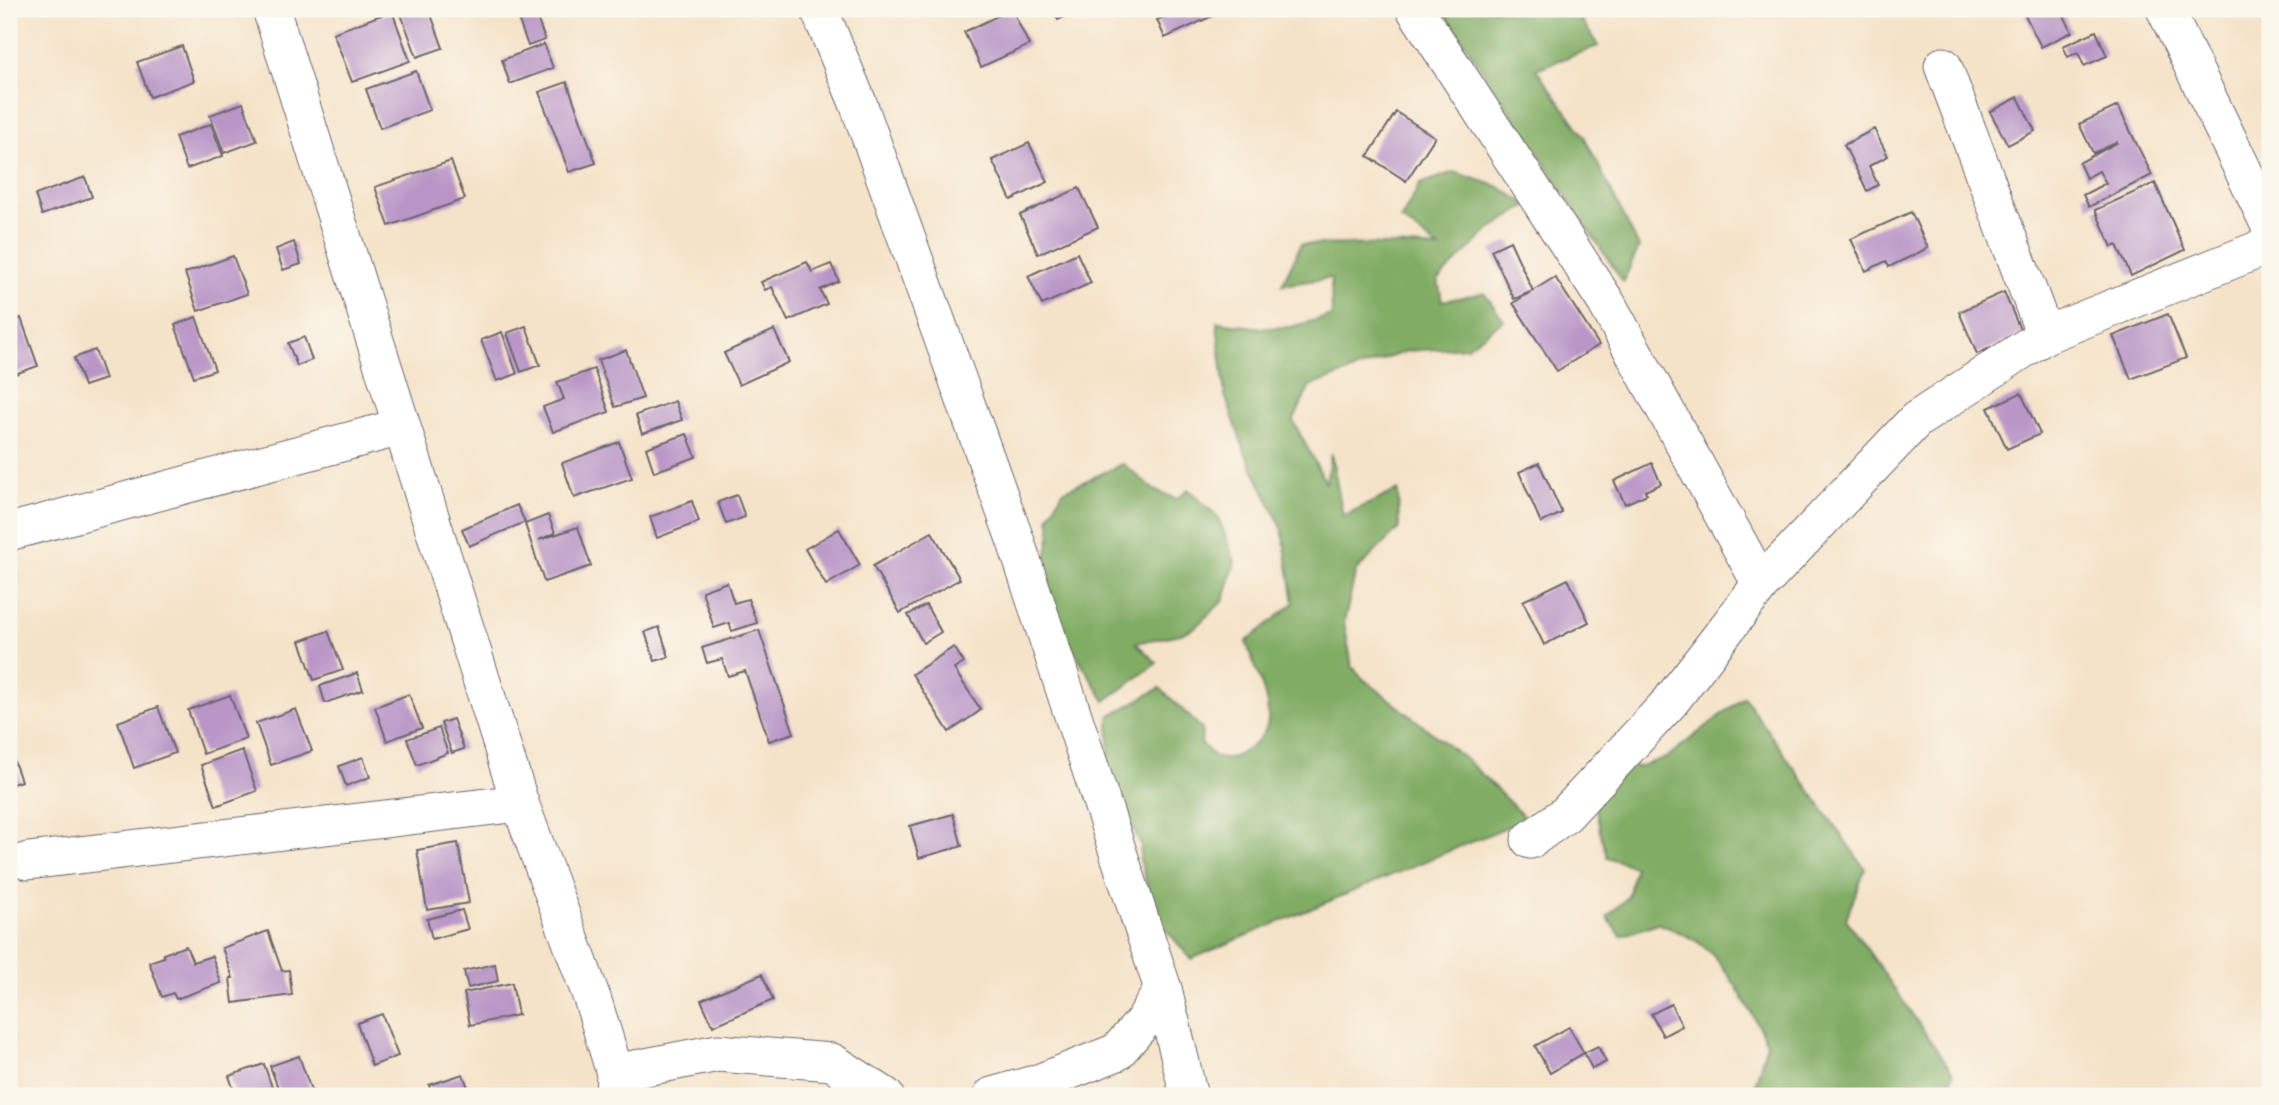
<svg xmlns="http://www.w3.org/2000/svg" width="2279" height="1105" font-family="'Libre Caslon Text',serif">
<rect width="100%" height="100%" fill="#fbf7ec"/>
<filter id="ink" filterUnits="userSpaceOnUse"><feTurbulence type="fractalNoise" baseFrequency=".0143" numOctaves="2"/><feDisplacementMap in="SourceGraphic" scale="14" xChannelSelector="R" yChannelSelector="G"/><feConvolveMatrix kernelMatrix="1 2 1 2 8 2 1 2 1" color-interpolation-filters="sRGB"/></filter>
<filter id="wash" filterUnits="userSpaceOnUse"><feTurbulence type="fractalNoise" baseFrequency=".00686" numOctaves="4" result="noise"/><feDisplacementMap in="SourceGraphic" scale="28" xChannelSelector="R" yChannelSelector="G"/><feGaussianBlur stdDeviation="1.57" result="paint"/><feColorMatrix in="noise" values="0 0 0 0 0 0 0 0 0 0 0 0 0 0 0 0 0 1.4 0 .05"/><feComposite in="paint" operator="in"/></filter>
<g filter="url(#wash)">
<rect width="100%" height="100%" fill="#f5e3c9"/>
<g fill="#80ac64" stroke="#516750" stroke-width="2">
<path d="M1442 9H1575L1598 46 1536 69 1584 136 1639 247 1623 282Z"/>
<path d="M1454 172 1497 186 1528 205 1489 230 1438 280 1442 301 1484 293 1504 320 1467 347 1407 351 1310 386 1293 421 1326 483 1331 453 1343 516 1398 490 1399 528 1356 571 1344 622 1352 666 1361 677 1468 761 1526 819 1191 959 1157 919 1140 860 1141 845 1109 778V716L1160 688 1202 729 1201 743C1205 747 1211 755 1216 757 1236 764 1267 739 1268 720 1270 700 1253 661 1246 642L1294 603 1282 528 1245 452 1225 395 1217 322 1262 328 1290 327 1332 316 1331 278 1282 285 1301 244 1392 245 1439 248 1401 219 1420 184Z"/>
<path d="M1123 464 1154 490 1177 499 1188 489 1218 517 1235 562 1224 600 1194 628 1181 634 1136 643 1157 663 1105 701 1059 626 1042 582 1051 531 1049 517 1063 491Z"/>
<path d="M1744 697 1865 869 1846 919 1953 1073 1946 1096H1752L1767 1043C1752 1013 1729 968 1703 946 1691 935 1672 930 1658 923L1621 936 1607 917 1628 897 1635 867 1607 857 1600 831 1592 787 1618 760 1637 767 1666 758Z"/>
</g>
<g id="blocks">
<g fill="#b996c7">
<path d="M399 9H429L443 48 417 57Z"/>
<path d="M1012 9 1029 45 981 67 964 32Z"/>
<path d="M1053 9H1082L1058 20Z"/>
<path d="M1180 9H1217L1219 13 1165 38 1157 20Z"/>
<path d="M2022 9H2061L2072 32 2041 47Z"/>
<path d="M392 11 410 61 352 82 333 33Z"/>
<path d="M536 15 545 40 528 46 519 21Z"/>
<path d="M2096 31 2107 56 2084 66 2078 52 2068 57 2063 46Z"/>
<path d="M544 44 553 68 510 84 502 60Z"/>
<path d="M182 46 194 81 150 97 137 62Z"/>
<path d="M416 71 430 110 380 128 366 89Z"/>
<path d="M567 82 596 163 569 172 539 92Z"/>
<path d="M2018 97 2035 131 2008 145 1990 112Z"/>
<path d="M243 103 257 141 224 153 210 115Z"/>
<path d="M2118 106 2152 175 2089 207 2083 195 2106 183 2099 171 2086 178 2079 163 2118 142 2093 153 2079 124Z"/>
<path d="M1396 112 1435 137 1406 181 1368 156Z"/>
<path d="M211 124 223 156 187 169 175 137Z"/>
<path d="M1874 129 1888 156 1869 166 1878 185 1867 191 1844 145Z"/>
<path d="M1029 143 1048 182 1011 200 992 160Z"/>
<path d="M451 161 465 199 389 226 375 187Z"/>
<path d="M85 177 92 197 42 215 35 195Z"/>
<path d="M2155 183 2185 250 2131 276 2117 245 2112 247 2095 210Z"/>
<path d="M1079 188 1098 227 1038 254 1020 215Z"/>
<path d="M1911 212 1928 248 1889 267 1886 261 1866 271 1851 239Z"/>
<path d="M1510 241 1533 291 1514 299 1491 250Z"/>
<path d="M294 242 301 264 283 270 276 249Z"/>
<path d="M1077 253 1091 283 1042 305 1028 276Z"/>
<path d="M233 256 247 294 198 311 185 273Z"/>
<path d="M807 262 812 272 831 264 839 281 820 290 827 304 788 321 772 287 765 290 761 282Z"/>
<path d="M1555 277 1599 345 1557 371 1513 303Z"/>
<path d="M2004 292 2022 334 1977 354 1959 312Z"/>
<path d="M2168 314 2186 358 2131 379 2113 336Z"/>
<path d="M196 317 215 370 194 377 175 325Z"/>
<path d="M21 318 38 366 9 376V322Z"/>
<path d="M526 326 540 365 521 372 507 333Z"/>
<path d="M774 330 789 362 739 385 724 353Z"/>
<path d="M502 332 517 374 497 381 481 340Z"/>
<path d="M304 337 312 360 297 366 288 343Z"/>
<path d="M95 350 105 379 84 386 74 358Z"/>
<path d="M626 350 643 398 615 407 598 360Z"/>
<path d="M594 369 609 412 553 432 543 407 564 399 557 382Z"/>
<path d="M2021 393 2040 434 2007 449 1988 408Z"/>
<path d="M675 401 682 420 642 434 636 415Z"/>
<path d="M687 434 696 457 654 472 646 448Z"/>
<path d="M619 442 632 478 574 498 562 463Z"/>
<path d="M1539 463 1562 513 1541 523 1519 472Z"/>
<path d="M1652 463 1661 484 1645 491 1647 494 1625 504 1614 481Z"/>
<path d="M737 495 745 517 726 524 718 502Z"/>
<path d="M692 501 699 522 657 538 650 517Z"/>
<path d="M517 505 525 522 469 546 462 529Z"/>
<path d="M548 515 555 533 539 540 578 527 591 566 544 582 525 524Z"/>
<path d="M839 529 860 565 826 585 805 549Z"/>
<path d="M932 532 960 579 900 613 873 566Z"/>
<path d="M1568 579 1589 622 1544 645 1523 601Z"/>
<path d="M727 582 734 603 748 599 757 623 732 631 729 623 714 628 702 591Z"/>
<path d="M926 605 941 632 923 643 908 615Z"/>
<path d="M659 627 669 657 655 661 645 632Z"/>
<path d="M759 630 794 733 769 741 745 671 728 676 722 659 707 663 702 648Z"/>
<path d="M328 631 343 670 314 680 300 641Z"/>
<path d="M954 647 964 663 954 669 981 710 949 732 912 674Z"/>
<path d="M357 673 363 690 325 703 320 686Z"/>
<path d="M409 694 422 728 387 741 375 707Z"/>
<path d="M230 695 246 739 203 754 188 710Z"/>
<path d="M158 707 175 753 134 768 118 722Z"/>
<path d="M296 709 312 751 271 765 256 723Z"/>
<path d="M453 719 464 749 452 753 441 723Z"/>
<path d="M439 728 448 753 417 765 407 739Z"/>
<path d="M9 747 21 781 9 785Z"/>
<path d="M242 750 257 791 216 806 201 765Z"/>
<path d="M363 757 370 777 346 786 339 766Z"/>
<path d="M953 814 962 846 919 858 910 826Z"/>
<path d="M458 843 469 903 427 910 417 850Z"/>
<path d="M462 910 468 929 432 939 427 919Z"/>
<path d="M268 931 282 971 289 970 292 995 233 1003 230 978H233L222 948Z"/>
<path d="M186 946 193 962 212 956 221 983 176 999 173 993 162 997 149 962 164 957 163 954Z"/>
<path d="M495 964 498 981 468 988 464 971Z"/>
<path d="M762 974 773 1000 713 1026 701 1000Z"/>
<path d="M512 983 518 1015 470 1025 464 993Z"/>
<path d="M1671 1004 1682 1026 1663 1036 1651 1014Z"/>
<path d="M382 1014 398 1056 372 1066 357 1023Z"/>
<path d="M1569 1027 1584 1053 1598 1046 1606 1062 1592 1069 1584 1053 1550 1073 1535 1046Z"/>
<path d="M299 1056 313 1096H281L270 1066Z"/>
<path d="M264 1064 275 1096H236L229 1076Z"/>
<path d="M463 1074 471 1096H432L429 1085Z"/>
</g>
</g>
</g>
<g filter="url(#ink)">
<use href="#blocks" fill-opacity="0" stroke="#6c666d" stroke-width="2"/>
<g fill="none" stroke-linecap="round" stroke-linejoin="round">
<defs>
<g id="minor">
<path d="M271 9 520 803 593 1001 615 1073 614 1096"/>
<path d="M819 9 858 103 1016 542 1163 989 1189 1096"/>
<path d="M1415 9 1606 302 1761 584"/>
<path d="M2165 9 2270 226"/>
<path d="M1943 66 2045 335"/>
<path d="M9 532 401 427"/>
<path d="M1530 840 1566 814 1670 702 1761 584 1916 420 2045 335 2270 245"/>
<path d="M28 861 520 803"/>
<path d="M615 1073 718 1053 832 1062 885 1096"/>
<path d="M992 1096 1041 1082 1117 1052 1143 1022 1163 989"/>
</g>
</defs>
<use href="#minor" stroke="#6c666d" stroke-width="39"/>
<use href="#minor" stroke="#fff" stroke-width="37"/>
</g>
</g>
<rect width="2279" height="1105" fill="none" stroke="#fbf7ec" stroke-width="35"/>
</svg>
